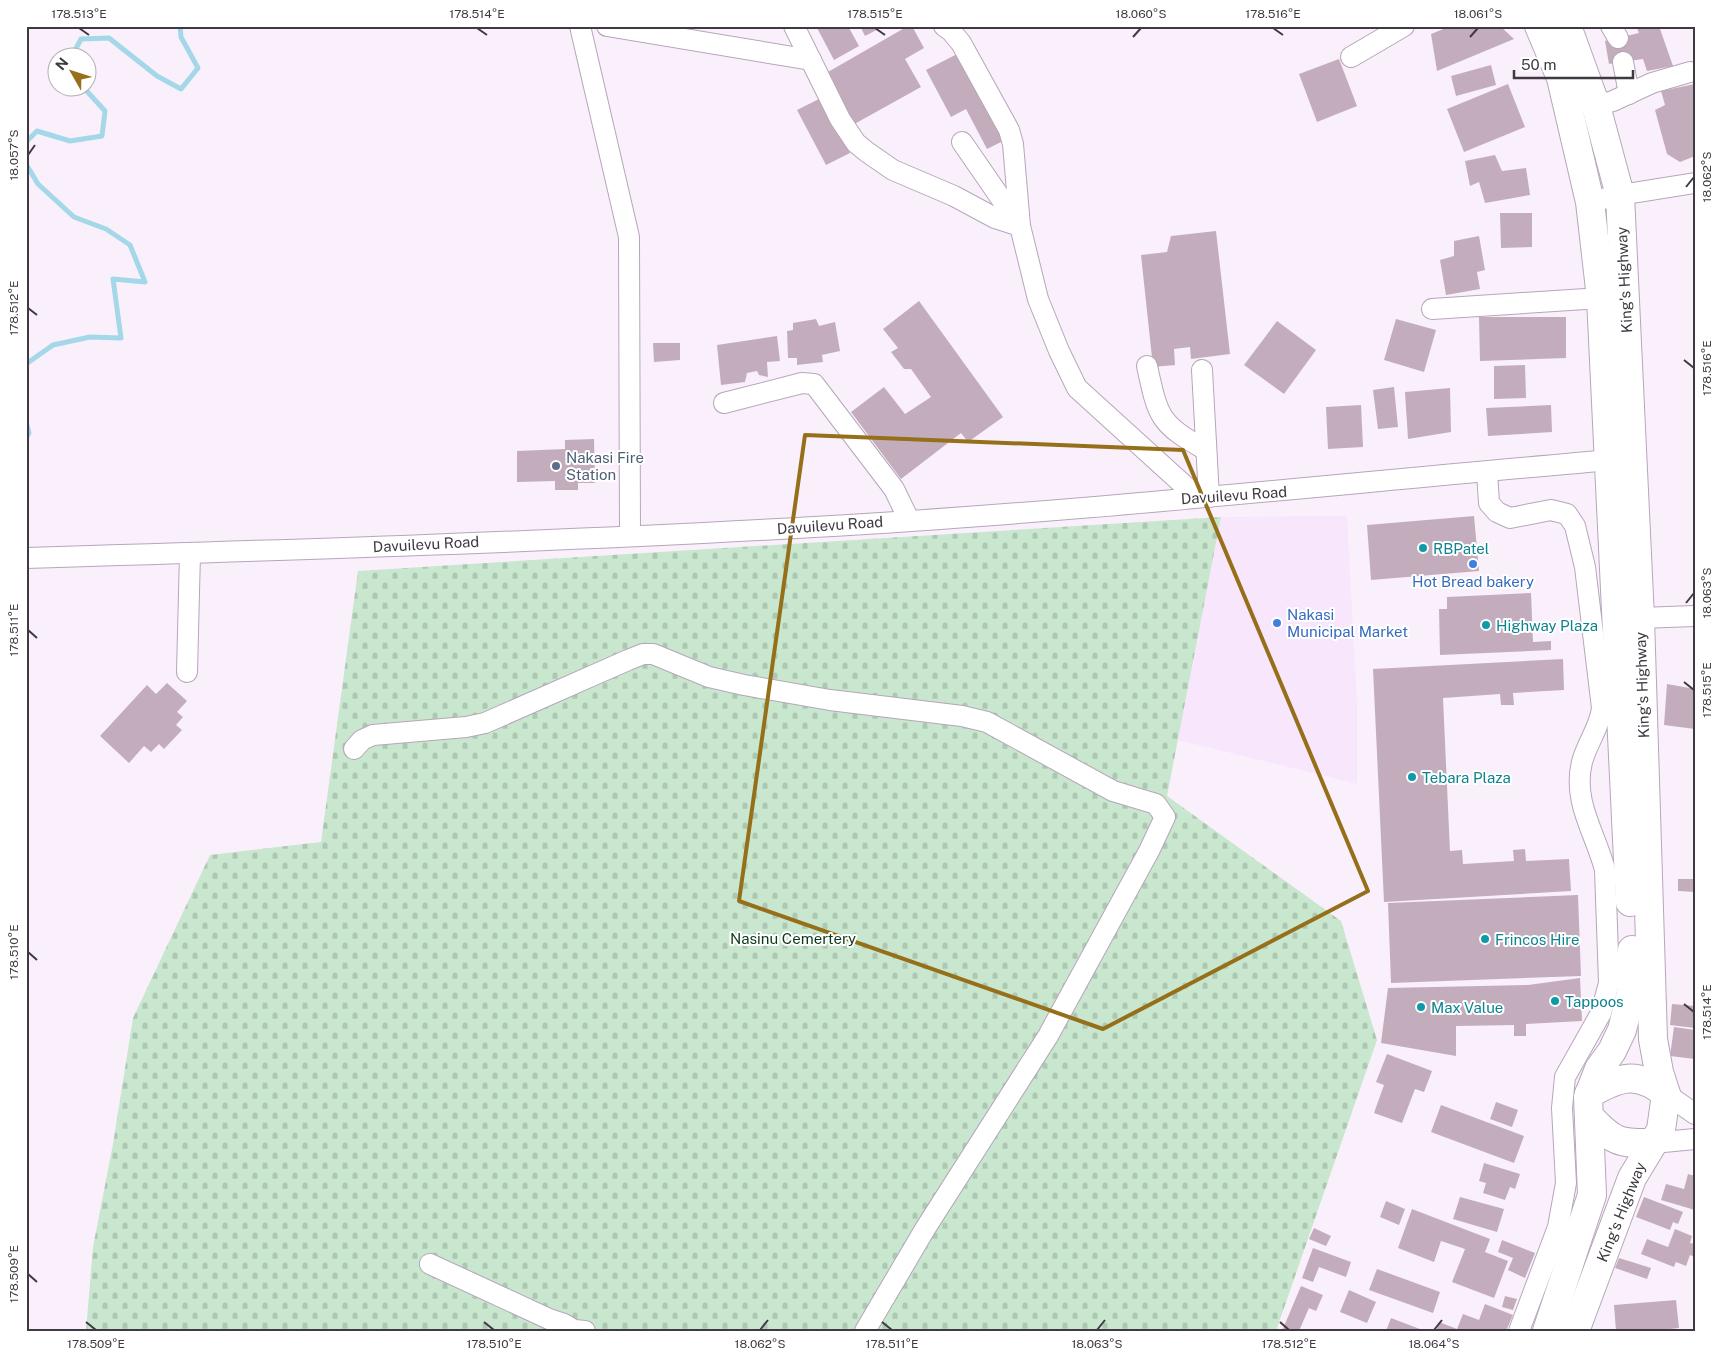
<svg xmlns="http://www.w3.org/2000/svg" width="1721" height="1357" font-family="'Public Sans',sans-serif">
<defs>
<pattern id="cemetery-stones" width="16" height="16" patternUnits="userSpaceOnUse" patternTransform="scale(1.25)"><rect width="16" height="16" fill="#c8e7ce"/><path d="M2 7V4a2 2 0 0 1 4 0v3zM10 15v-3a2 2 0 0 1 4 0v3z" fill="#adc7b2"/></pattern>
</defs>
<rect width="100%" height="100%" fill="#faf0fc"/>
<path fill="#f8e6fc" d="M1347 516 1357 703V784L1178 740 1221 517Z"/>
<path fill="url(#cemetery-stones)" d="M1221 517 1167 796 1341 921 1377 1040 1276 1331H86L93 1247 113 1144 133 1018 210 855 321 842 358 571Z"/>
<g fill="none" stroke-linecap="round" stroke-linejoin="round">
<g stroke="#a4d7e8" stroke-width="5">
<path d="M71 58 81 39 109 38 157 76 181 89 198 68 181 37 180 26"/>
<path d="M26 142 37 131 70 141 102 136 105 111 84 88"/>
<path d="M26 164 38 184 74 217 106 229 130 245 145 282 113 279 121 338 90 337 53 345 26 364"/>
<path d="M26 422 29 433 26 438"/>
</g>
</g>
<g fill="#c3adbd">
<path d="M816 26H848L859 46 834 60Z"/>
<path d="M860 26H884L865 36Z"/>
<path d="M908 26H912L924 48 905 59 921 87 849 127 821 76Z"/>
<path d="M1451 26H1500L1514 39 1437 71 1431 34Z"/>
<path d="M1636 26H1659L1673 66 1647 71 1643 59 1609 64 1605 41 1639 33Z"/>
<path d="M961 52 1007 139 987 149 966 109 951 117 926 70Z"/>
<path d="M1339 59 1357 106 1317 122 1299 74Z"/>
<path d="M1491 65 1496 85 1456 96 1451 76Z"/>
<path d="M1508 84 1525 127 1464 152 1447 109Z"/>
<path d="M1695 84V156L1680 162 1667 154 1655 110 1665 105 1661 91Z"/>
<path d="M821 98 850 153 826 165 797 110Z"/>
<path d="M1495 155 1502 171 1526 168 1530 195 1485 203 1479 182 1470 186 1465 161Z"/>
<path d="M1500 213H1532V247L1501 248Z"/>
<path d="M1216 231 1230 354 1191 359 1190 347 1174 349 1175 365 1153 367 1141 255 1167 252 1171 236Z"/>
<path d="M1479 236 1485 270 1477 272 1480 289 1446 295 1440 260 1454 256V241Z"/>
<path d="M919 301 1003 417 968 442 961 433 901 479 851 412 884 387 905 414 931 397 911 369H904L891 352 898 348 883 329Z"/>
<path d="M1479 317H1566V358L1480 361Z"/>
<path d="M816 319 819 326 835 322 840 351 822 355 823 362 797 365V358H788L787 331 793 330V323Z"/>
<path d="M1396 319 1436 330 1424 372 1384 360Z"/>
<path d="M1277 321 1316 350 1284 394 1244 365Z"/>
<path d="M777 336 780 361 767 362 768 377 759 375 757 371 747 373 745 382 721 385 717 345Z"/>
<path d="M653 343H680V360L654 362Z"/>
<path d="M1525 365 1526 398 1494 399V366Z"/>
<path d="M1394 387 1398 427 1378 429 1373 390Z"/>
<path d="M1450 388 1451 432 1408 439 1405 392Z"/>
<path d="M1361 405 1363 447 1328 449 1326 407Z"/>
<path d="M1551 405 1552 432 1488 436 1486 408Z"/>
<path d="M594 439 595 483H578V490H555V481L517 482V451L565 449V440Z"/>
<path d="M1474 516 1479 571 1371 580 1367 525Z"/>
<path d="M1531 593 1533 642 1551 641V650L1440 655 1439 609H1447V597Z"/>
<path d="M1563 659 1564 690 1513 693 1514 705H1501L1500 694 1443 698 1450 851 1462 850 1463 864 1514 861 1513 850 1525 849 1526 861 1569 859 1571 891 1384 902 1373 669Z"/>
<path d="M167 683 187 701 177 712 183 717 176 725 182 730 164 749 159 744 151 752 144 746 129 763 100 736 147 685 156 694Z"/>
<path d="M1667 684 1695 689V729L1664 725Z"/>
<path d="M1678 879H1695V892L1678 891Z"/>
<path d="M1578 895 1581 976 1391 983 1388 903Z"/>
<path d="M1580 978 1582 1021 1526 1024V1036H1514V1025L1456 1026V1056L1381 1043 1388 988 1528 985Z"/>
<path d="M1672 1004 1695 1006V1028L1670 1025Z"/>
<path d="M1674 1027 1695 1030V1059L1670 1056Z"/>
<path d="M1387 1054 1432 1071 1424 1092 1415 1089 1402 1123 1374 1113 1384 1085 1376 1082Z"/>
<path d="M1496 1102 1518 1110 1512 1127 1490 1119Z"/>
<path d="M1441 1105 1524 1136 1514 1163 1431 1132Z"/>
<path d="M1484 1163 1520 1174 1515 1189 1510 1187 1505 1200 1483 1193 1486 1183 1479 1181Z"/>
<path d="M1688 1174 1695 1176V1210L1661 1200 1666 1184 1684 1189Z"/>
<path d="M1460 1197 1504 1209 1497 1232 1453 1219Z"/>
<path d="M1644 1197 1683 1212 1678 1224 1673 1222 1670 1230 1636 1217Z"/>
<path d="M1386 1201 1405 1209 1399 1225 1380 1217Z"/>
<path d="M1412 1209 1490 1239 1485 1252 1508 1261 1494 1298 1452 1282 1465 1249 1441 1241 1434 1262 1398 1248Z"/>
<path d="M1314 1228 1331 1236 1326 1246 1309 1239Z"/>
<path d="M1675 1229 1692 1236 1690 1243 1695 1244V1257L1690 1255 1686 1266 1676 1262 1674 1267 1641 1254 1647 1239 1668 1247Z"/>
<path d="M1502 1240 1535 1253 1525 1278 1508 1270 1513 1258 1498 1252Z"/>
<path d="M1313 1248 1351 1262 1346 1277 1319 1267 1313 1282 1302 1278Z"/>
<path d="M1619 1258 1651 1268 1647 1279 1615 1268Z"/>
<path d="M1377 1269 1440 1292 1433 1313 1369 1290Z"/>
<path d="M1301 1286 1323 1295 1316 1311 1309 1308 1299 1331H1282Z"/>
<path d="M1349 1290 1376 1302 1367 1323 1340 1312Z"/>
<path d="M1505 1296 1517 1299 1513 1310 1502 1307Z"/>
<path d="M1676 1300 1679 1328 1670 1329V1331H1616L1614 1305Z"/>
<path d="M1485 1304 1513 1315 1506 1331H1436L1439 1322 1457 1329 1463 1314 1479 1320Z"/>
<path d="M1391 1318 1425 1331H1386Z"/>
</g>
<g fill="none" stroke-linecap="round" stroke-linejoin="round">
<defs>
<g id="minor">
<path d="M580 26 629 237 630 535"/>
<path d="M607 26 811 60"/>
<path d="M794 26 840 119 856 143 867 152 893 170 954 196 995 218 1020 226 1013 144 1009 130 961 43 951 31 944 26"/>
<path d="M1611 26 1618 38"/>
<path d="M1351 57 1404 26"/>
<path d="M1623 62 1629 94"/>
<path d="M1596 106 1613 101 1652 83 1690 72"/>
<path d="M962 142 1020 226 1038 299 1059 351 1077 388 1197 497"/>
<path d="M1590 202 1620 195 1695 183"/>
<path d="M1432 309 1601 298"/>
<path d="M1147 366C1158 417 1159 424 1206 450"/>
<path d="M1202 370 1209 497"/>
<path d="M724 403 802 383 814 384 894 489 909 520"/>
<path d="M1487 472 1489 503 1497 512 1510 518 1551 510 1567 514 1575 526 1585 567 1602 708C1600 727 1587 743 1582 762 1572 802 1596 834 1605 870L1609 983 1601 1013 1565 1077 1562 1108 1566 1183 1558 1227 1519 1331"/>
<path d="M26 558C289 550 551 542 814 527 1084 512 1353 482 1623 459"/>
<path d="M1640 618 1695 616"/>
<path d="M187 672 190 553"/>
<path d="M354 749 362 740 373 735 466 727 485 723 628 660 643 654H653L709 677 744 685 830 700 962 716 987 722 1113 791 1156 804 1165 817 1149 851 1048 1036 925 1229 865 1331"/>
<path d="M1666 1094 1695 1114"/>
<path d="M1653 1143 1695 1139"/>
<path d="M430 1264 549 1319 564 1324 574 1330 585 1331"/>
</g>
<g id="highway">
<path d="M1539 26 1561 78 1590 202 1601 298 1630 902"/>
<path d="M1567 26 1596 106 1620 195 1640 618 1653 1039 1659 1072 1666 1094 1661 1130 1632 1178 1575 1331"/>
<path d="M1589 1094C1619 1077 1637 1070 1666 1094"/>
<path d="M1589 1116C1612 1141 1618 1144 1653 1143"/>
<path d="M1547 1331 1592 1195 1588 1097 1599 1069 1612 1051 1622 1030 1632 989V950"/>
</g>
</defs>
<use href="#minor" stroke="#b6a6ba" stroke-width="22"/>
<use href="#highway" stroke="#b6a6ba" stroke-width="30"/>
<use href="#minor" stroke="#fff" stroke-width="20"/>
<use href="#highway" stroke="#fff" stroke-width="28"/>
</g>
<path fill="none" stroke="#966f1a" stroke-width="4" stroke-linejoin="round" d="M805 435 1183 450 1368 891 1103 1029 739 901Z"/>
<path fill="none" stroke="#3f3941" stroke-width="2" d="M79 28 89 35M477 28 487 35M875 28 885 35M1273 28 1283 35M1133 37 1141 28M1470 37 1478 28M28 155 35 145M1686 187 1694 177M28 308 37 315M1684 360 1694 368M1686 603 1694 593M28 630 37 638M1684 682 1694 690M28 952 37 960M1684 1004 1694 1012M28 1274 37 1282M86 1322 96 1330M484 1322 494 1330M882 1322 892 1330M1280 1322 1289 1330M760 1330 768 1320M1097 1330 1105 1320M1434 1330 1442 1320"/>
<circle fill="#5c6f8a" stroke="#fff" stroke-width="2" cx="556" cy="466" r="5"/>
<g fill="#0f9aa8" stroke="#fff" stroke-width="2">
<circle cx="1423" cy="548" r="5"/>
<circle cx="1486" cy="625" r="5"/>
<circle cx="1412" cy="777" r="5"/>
<circle cx="1485" cy="939" r="5"/>
<circle cx="1555" cy="1001" r="5"/>
<circle cx="1421" cy="1007" r="5"/>
</g>
<g fill="#3f7fe0" stroke="#fff" stroke-width="2">
<circle cx="1473" cy="564" r="5"/>
<circle cx="1277" cy="623" r="5"/>
</g>
<g text-anchor="middle" dominant-baseline="central" stroke-width="4" stroke-linejoin="round" paint-order="stroke">
<g font-size="15" fill="#3f3941" stroke="#fff">
<text transform="translate(1624 280) rotate(-93)">King's Highway</text>
<text transform="translate(1234 495) rotate(-4)">Davuilevu Road</text>
<text transform="translate(830 525) rotate(-4)">Davuilevu Road</text>
<text transform="translate(426 544) rotate(-3)">Davuilevu Road</text>
<text transform="translate(1642 685) rotate(-92)">King's Highway</text>
<text transform="translate(1621 1212) rotate(-68)">King's Highway</text>
</g>
<g font-size="15" fill="#4e5e75" stroke="#fff" text-anchor="start">
<text x="566" y="457">Nakasi Fire<tspan x="566" dy="17">Station</tspan></text>
</g>
<g font-size="15" fill="#0d838f" stroke="#fff" text-anchor="start">
<text x="1433" y="548">RBPatel</text>
<text x="1496" y="625">Highway Plaza</text>
<text x="1422" y="777">Tebara Plaza</text>
<text x="1495" y="939">Frincos Hire</text>
<text x="1565" y="1001">Tappoos</text>
<text x="1431" y="1007">Max Value</text>
</g>
<g font-size="15" fill="#366cbe" stroke="#fff">
<text x="1473" y="581">Hot Bread bakery</text>
<text x="1287" y="614" text-anchor="start">Nakasi<tspan x="1287" dy="17">Municipal Market</tspan></text>
</g>
<g font-size="15" fill="#0c381b" stroke="#fff">
<text x="793" y="938">Nasinu Cemertery</text>
</g>
</g>
<rect width="1721" height="1357" fill="none" stroke="#ffffff" stroke-width="55"/>
<g transform="translate(72 72) rotate(309)"><circle r="24" fill="#ffffff" stroke="#b2b0b3"/>
<path d="M0-4L9 19L0 12L-9 19Z" fill="#966f1a"/>
<text y="-8" font-size="14" font-weight="bold" text-anchor="middle" fill="#3f3941">N</text>
</g>
<path d="M1514 70v8h119v-8" fill="none" stroke="#3f3941" stroke-width="2.5"/>
<text x="1521" y="70" font-size="15" fill="#3f3941" stroke="#ffffff" stroke-width="4" paint-order="stroke">50 m</text>
<rect x="28" y="28" width="1666" height="1302" fill="none" stroke="#3f3941" stroke-width="2"/>
<g font-size="12" text-anchor="middle" fill="#3f3941">
<text x="79" y="18">178.513°E</text>
<text x="477" y="18">178.514°E</text>
<text x="875" y="18">178.515°E</text>
<text x="1141" y="18">18.060°S</text>
<text x="1273" y="18">178.516°E</text>
<text x="1478" y="18">18.061°S</text>
<text transform="translate(14 155) rotate(-90)" y="4">18.057°S</text>
<text transform="translate(1707 177) rotate(-90)" y="4">18.062°S</text>
<text transform="translate(14 308) rotate(-90)" y="4">178.512°E</text>
<text transform="translate(1707 368) rotate(-90)" y="4">178.516°E</text>
<text transform="translate(1707 593) rotate(-90)" y="4">18.063°S</text>
<text transform="translate(14 630) rotate(-90)" y="4">178.511°E</text>
<text transform="translate(1707 690) rotate(-90)" y="4">178.515°E</text>
<text transform="translate(14 952) rotate(-90)" y="4">178.510°E</text>
<text transform="translate(1707 1012) rotate(-90)" y="4">178.514°E</text>
<text transform="translate(14 1274) rotate(-90)" y="4">178.509°E</text>
<text x="96" y="1348">178.509°E</text>
<text x="494" y="1348">178.510°E</text>
<text x="760" y="1348">18.062°S</text>
<text x="892" y="1348">178.511°E</text>
<text x="1097" y="1348">18.063°S</text>
<text x="1289" y="1348">178.512°E</text>
<text x="1434" y="1348">18.064°S</text>
</g>
</svg>
